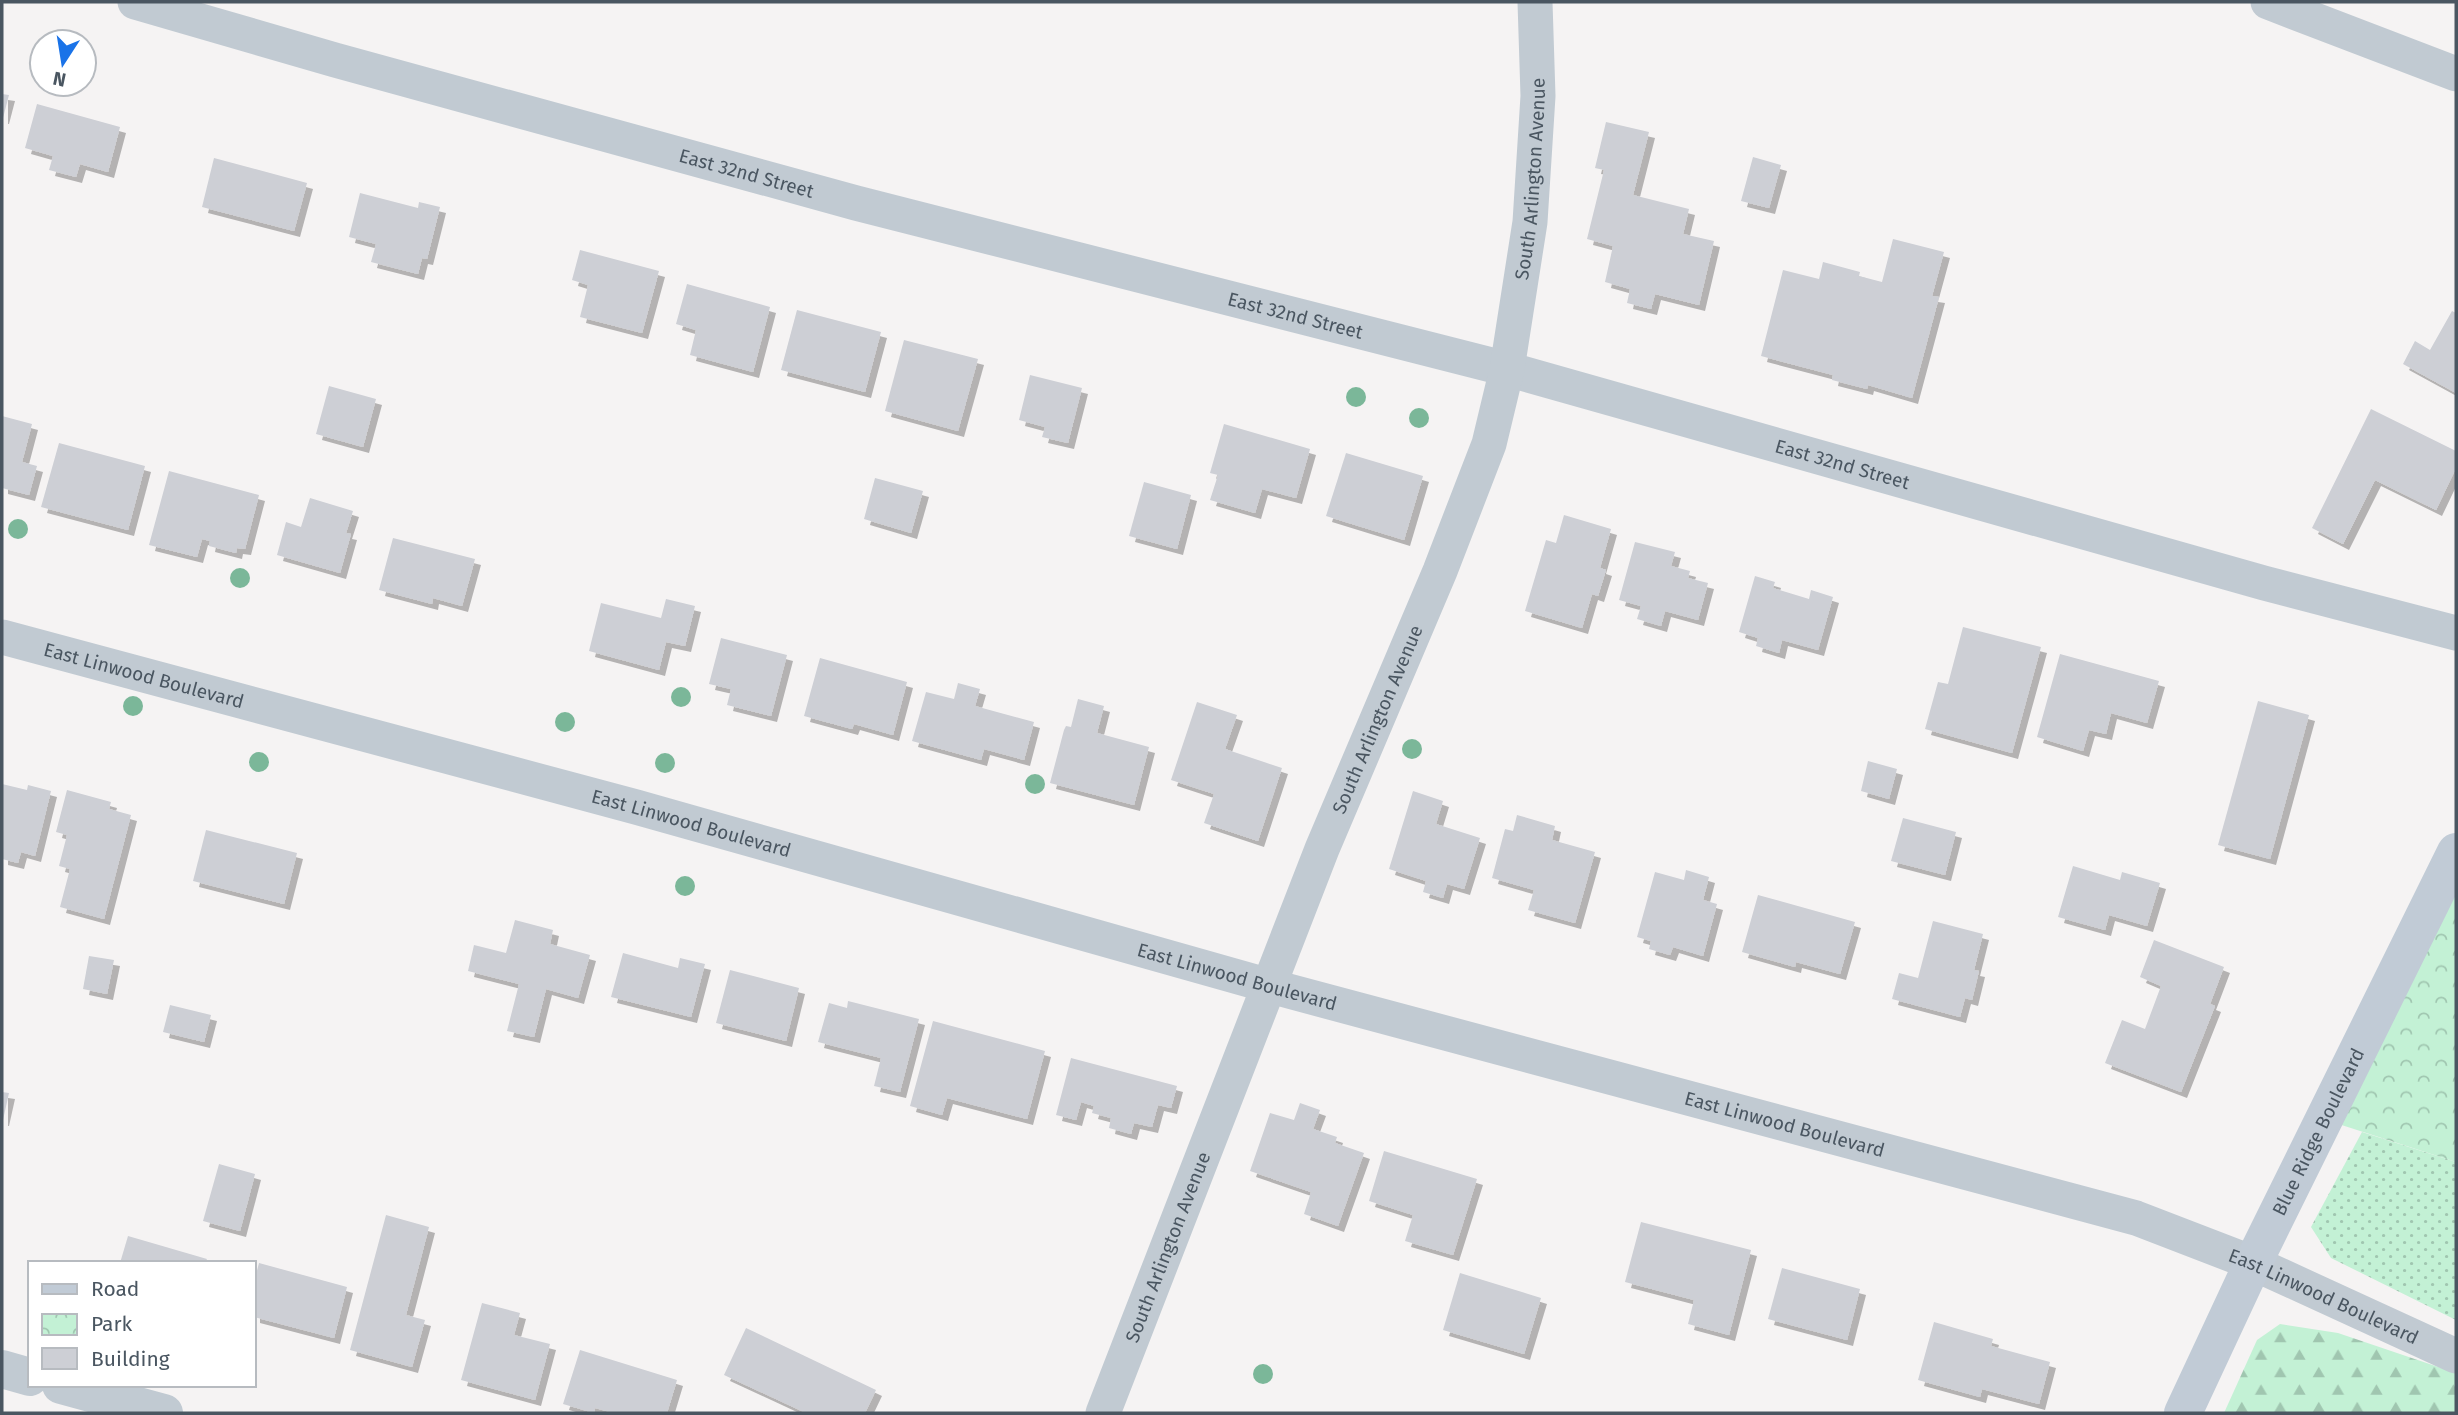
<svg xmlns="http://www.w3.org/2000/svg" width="2458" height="1415" font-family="'Fira Sans',sans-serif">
<defs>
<pattern id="grass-dots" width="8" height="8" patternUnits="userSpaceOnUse" patternTransform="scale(1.75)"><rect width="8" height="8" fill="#c3f1d5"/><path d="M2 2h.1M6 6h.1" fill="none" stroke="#a0c6b0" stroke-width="1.8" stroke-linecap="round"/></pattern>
<pattern id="forest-firs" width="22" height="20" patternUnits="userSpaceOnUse" patternTransform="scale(1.75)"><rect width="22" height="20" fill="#c3f1d5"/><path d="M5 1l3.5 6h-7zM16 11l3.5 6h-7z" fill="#a0c6b0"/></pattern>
<pattern id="park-crowns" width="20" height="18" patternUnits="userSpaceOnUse" patternTransform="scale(1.75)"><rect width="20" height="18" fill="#c3f1d5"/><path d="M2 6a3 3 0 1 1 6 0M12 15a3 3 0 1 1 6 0" fill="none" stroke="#a0c6b0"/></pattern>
<filter id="shadow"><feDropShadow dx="6" dy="6" stdDeviation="0" flood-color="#0004"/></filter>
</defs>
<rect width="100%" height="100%" fill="#f5f3f3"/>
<path fill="url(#grass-dots)" d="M2362 1132 2456 1162V1320L2331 1258 2311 1227Z"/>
<path fill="url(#forest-firs)" d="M2280 1324 2338 1333 2456 1373V1413H2224L2257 1340Z"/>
<path fill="url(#park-crowns)" d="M2456 845V1162L2323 1119Z"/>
<g fill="#cdcfd5" filter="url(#shadow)">
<path d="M2 94 9 95 3 118H2Z"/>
<path d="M37 104 120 127 108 172 80 164 76 177 49 170 53 156 25 148Z"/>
<path d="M1606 122 1649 132 1633 195 1689 209 1683 234 1714 241 1699 305 1655 294 1651 309 1627 303 1630 289 1605 282 1613 246 1587 239 1604 170 1595 168Z"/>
<path d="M1753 157 1781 165 1769 208 1741 201Z"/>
<path d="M214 158 307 183 294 231 202 207Z"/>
<path d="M360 193 418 208 419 202 440 207 427 259 422 258 418 274 371 262 376 244 349 237Z"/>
<path d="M1893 239 1944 252 1932 296 1939 297 1912 398 1868 385 1867 389 1832 380 1833 375 1761 356 1783 270 1819 279 1823 262 1860 272 1859 276 1882 282Z"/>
<path d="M580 250 659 271 642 333 580 317 588 285 572 280Z"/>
<path d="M687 284 770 307 753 372 690 355 696 330 676 324Z"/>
<path d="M797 310 881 332 865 392 781 370Z"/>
<path d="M2452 311 2456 313V393L2403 364 2415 341 2430 350Z"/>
<path d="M904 340 978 359 958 431 885 411Z"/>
<path d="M1030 375 1082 388 1068 443 1042 437 1045 427 1019 420Z"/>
<path d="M329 386 376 399 363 447 316 434Z"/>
<path d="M2371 409 2456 451V468L2436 510 2375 480 2343 544 2312 528Z"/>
<path d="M2 416 32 424 22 462 37 466 29 495 2 488Z"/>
<path d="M1224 424 1310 449 1296 498 1262 489 1255 513 1210 500 1218 475 1210 473Z"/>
<path d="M59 443 145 466 128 530 41 507Z"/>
<path d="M1346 453 1423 476 1404 540 1326 516Z"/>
<path d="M169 471 259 495 245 549 237 548 236 553 209 546 210 541 202 539 197 557 149 545Z"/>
<path d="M875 478 923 491 911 533 864 519Z"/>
<path d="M1144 482 1191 495 1177 549 1129 536Z"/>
<path d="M310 498 353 511 346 533 351 534 340 573 277 555 286 522 301 527Z"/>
<path d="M1564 515 1611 529 1600 568 1606 570 1598 596 1592 594 1582 628 1525 611 1546 540 1556 543Z"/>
<path d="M393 538 475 559 462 606 433 598 432 604 379 590Z"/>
<path d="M1635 542 1675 552 1671 566 1690 571 1688 578 1708 583 1698 620 1665 611 1661 626 1637 619 1641 606 1619 600Z"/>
<path d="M1755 576 1775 582 1773 588 1809 599 1811 590 1833 597 1818 650 1782 640 1779 653 1756 646 1758 638 1739 632Z"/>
<path d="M666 599 695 606 685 646 666 642 659 670 589 651 601 603 661 618Z"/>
<path d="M1963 627 2041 647 2012 753 1925 729 1938 682 1948 684Z"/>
<path d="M721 638 787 655 771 716 727 705 731 689 709 684Z"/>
<path d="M2060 654 2159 681 2147 723 2111 713 2106 734 2089 730 2083 751 2037 737Z"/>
<path d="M820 658 907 682 893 735 854 724 852 729 804 716Z"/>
<path d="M958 683 980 689 975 706 1034 722 1024 760 984 749 981 760 912 741 926 692 954 699Z"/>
<path d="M1078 699 1104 706 1097 733 1149 747 1134 805 1050 783 1064 730 1066 726 1071 727Z"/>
<path d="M2258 701 2309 715 2270 859 2218 845Z"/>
<path d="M1197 702 1237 715 1225 749 1282 768 1258 841 1204 823 1214 794 1171 780Z"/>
<path d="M1868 761 1897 769 1889 799 1861 791Z"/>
<path d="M2 784 27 790 28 785 51 791 35 856 21 852 18 863 2 859Z"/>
<path d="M67 790 111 802 109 809 131 815 104 919 60 907 70 869 59 866 67 835 56 832Z"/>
<path d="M1413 791 1443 801 1436 824 1480 838 1464 889 1447 884 1443 898 1423 892 1426 881 1389 869Z"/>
<path d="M1517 815 1555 826 1552 840 1595 852 1575 923 1528 910 1534 890 1492 878 1505 829 1513 831Z"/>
<path d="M1903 818 1956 832 1945 875 1891 861Z"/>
<path d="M206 830 297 853 284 904 193 881Z"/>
<path d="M2073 866 2120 880 2122 872 2160 883 2147 926 2109 915 2105 930 2058 917Z"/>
<path d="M1686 870 1709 877 1703 900 1717 904 1703 956 1673 947 1670 955 1649 949 1651 941 1637 937 1655 872 1684 880Z"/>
<path d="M1758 895 1855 922 1840 974 1796 962 1795 967 1742 952Z"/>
<path d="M515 920 553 930 550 944 590 955 578 998 546 989 534 1037 507 1031 519 984 468 971 474 945 506 953Z"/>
<path d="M1933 921 1983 934 1974 970 1979 971 1972 1000 1965 998 1960 1017 1892 999 1899 973 1918 978Z"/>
<path d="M2154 940 2224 967 2210 1004 2215 1006 2181 1092 2105 1063 2122 1020 2145 1029 2161 986 2140 977Z"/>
<path d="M623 953 678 968 680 958 705 964 691 1017 611 997Z"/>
<path d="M89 956 114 960 107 994 83 989Z"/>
<path d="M730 970 799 988 786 1041 716 1023Z"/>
<path d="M848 1001 919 1019 900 1092 874 1086 881 1058 818 1042 829 1003 847 1008Z"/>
<path d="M170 1005 211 1015 204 1042 163 1032Z"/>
<path d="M933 1021 1045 1051 1027 1119 947 1098 942 1115 910 1106Z"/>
<path d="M1071 1058 1177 1086 1171 1108 1158 1105 1152 1127 1134 1123 1131 1134 1109 1128 1111 1118 1092 1113 1094 1106 1081 1102 1076 1120 1056 1115Z"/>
<path d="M2 1092 9 1093 3 1120H2Z"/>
<path d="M1300 1103 1320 1110 1313 1129 1337 1137 1335 1143 1364 1153 1338 1226 1304 1214 1311 1192 1250 1171 1270 1113 1294 1120Z"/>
<path d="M1384 1151 1477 1179 1453 1255 1405 1241 1413 1215 1369 1201Z"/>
<path d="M219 1164 255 1174 240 1231 203 1221Z"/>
<path d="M386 1215 429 1227 406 1315 425 1320 412 1367 350 1350Z"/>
<path d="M1641 1222 1751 1250 1729 1335 1688 1324 1694 1300 1625 1282Z"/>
<path d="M128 1236 207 1259 205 1263H120Z"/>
<path d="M259 1263 347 1287 334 1338 254 1317V1282Z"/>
<path d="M1782 1268 1860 1289 1847 1340 1768 1319Z"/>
<path d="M1460 1273 1541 1298 1524 1354 1443 1330Z"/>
<path d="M482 1303 520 1313 514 1335 550 1344 535 1400 461 1380Z"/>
<path d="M1934 1322 1993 1339 1991 1346 2050 1362 2039 1404 1982 1389 1980 1397 1918 1380Z"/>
<path d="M746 1328 876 1390 865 1413H806L724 1375Z"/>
<path d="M580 1350 677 1380 667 1413H614L595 1408 594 1413 563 1404Z"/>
</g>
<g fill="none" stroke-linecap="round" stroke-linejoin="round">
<g stroke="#c1cad2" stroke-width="35">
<path id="s1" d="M135 2 335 60 856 203 1507 369 2264 583 2456 633"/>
<path d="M2268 2 2456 74"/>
<path id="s2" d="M2 637 636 807 1270 986 2136 1218 2253 1263 2456 1356"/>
<path id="s3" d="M1103 1413 1322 849 1440 571 1489 444 1507 369 1530 222 1538 96 1535 2"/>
</g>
<g stroke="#c1cad2" stroke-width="38">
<path d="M2 1369 30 1377"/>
<path d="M61 1385 164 1413"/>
</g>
<path stroke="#c1cbd6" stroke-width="38" id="s4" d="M2183 1413 2253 1263 2456 852"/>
</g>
<g fill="#7bb799">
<circle cx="1356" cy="397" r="10"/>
<circle cx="1419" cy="418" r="10"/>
<circle cx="18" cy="529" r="10"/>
<circle cx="240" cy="578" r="10"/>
<circle cx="681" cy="697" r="10"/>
<circle cx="133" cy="706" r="10"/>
<circle cx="565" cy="722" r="10"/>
<circle cx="1412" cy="749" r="10"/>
<circle cx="259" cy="762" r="10"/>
<circle cx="665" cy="763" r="10"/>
<circle cx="1035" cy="784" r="10"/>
<circle cx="685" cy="886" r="10"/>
<circle cx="1263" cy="1374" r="10"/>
</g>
<g text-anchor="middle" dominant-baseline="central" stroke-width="5" stroke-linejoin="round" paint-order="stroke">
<g font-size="19" fill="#4a5661" stroke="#fff">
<text stroke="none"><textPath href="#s1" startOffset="635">East 32nd Street</textPath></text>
<text stroke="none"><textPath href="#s3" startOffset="1312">South Arlington Avenue</textPath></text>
<text stroke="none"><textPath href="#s1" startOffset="1202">East 32nd Street</textPath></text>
<text stroke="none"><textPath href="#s1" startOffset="1769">East 32nd Street</textPath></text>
<text stroke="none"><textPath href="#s2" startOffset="147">East Linwood Boulevard</textPath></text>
<text stroke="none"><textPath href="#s3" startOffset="746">South Arlington Avenue</textPath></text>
<text stroke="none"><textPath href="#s2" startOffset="714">East Linwood Boulevard</textPath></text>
<text stroke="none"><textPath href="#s2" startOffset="1281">East Linwood Boulevard</textPath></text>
<text stroke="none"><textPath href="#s2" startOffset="1848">East Linwood Boulevard</textPath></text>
<text stroke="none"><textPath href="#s4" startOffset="312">Blue Ridge Boulevard</textPath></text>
<text stroke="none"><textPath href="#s3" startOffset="178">South Arlington Avenue</textPath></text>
<text stroke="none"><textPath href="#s2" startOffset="2415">East Linwood Boulevard</textPath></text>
</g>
</g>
<rect width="2458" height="1415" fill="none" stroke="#4a5661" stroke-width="7"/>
<rect x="28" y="1261" width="228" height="126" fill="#ffffff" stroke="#b7bbc0" stroke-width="2"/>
<rect x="42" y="1284" width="35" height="10" fill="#c1cbd6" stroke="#b7bbc0" stroke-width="2"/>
<text x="91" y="1296" font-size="21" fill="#4a5661">Road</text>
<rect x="42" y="1314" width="35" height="21" fill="url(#park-crowns)" stroke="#b7bbc0" stroke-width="2"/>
<text x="91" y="1331" font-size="21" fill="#4a5661">Park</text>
<rect x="42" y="1348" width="35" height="21" fill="#cdcfd5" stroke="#b7bbc0" stroke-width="2"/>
<text x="91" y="1366" font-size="21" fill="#4a5661">Building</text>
<g transform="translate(63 63) rotate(192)"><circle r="33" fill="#ffffff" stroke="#b7bbc0" stroke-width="2"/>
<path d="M0-5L12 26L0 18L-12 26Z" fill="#1a73e8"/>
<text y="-10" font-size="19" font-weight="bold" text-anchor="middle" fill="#4a5661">N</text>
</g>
</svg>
